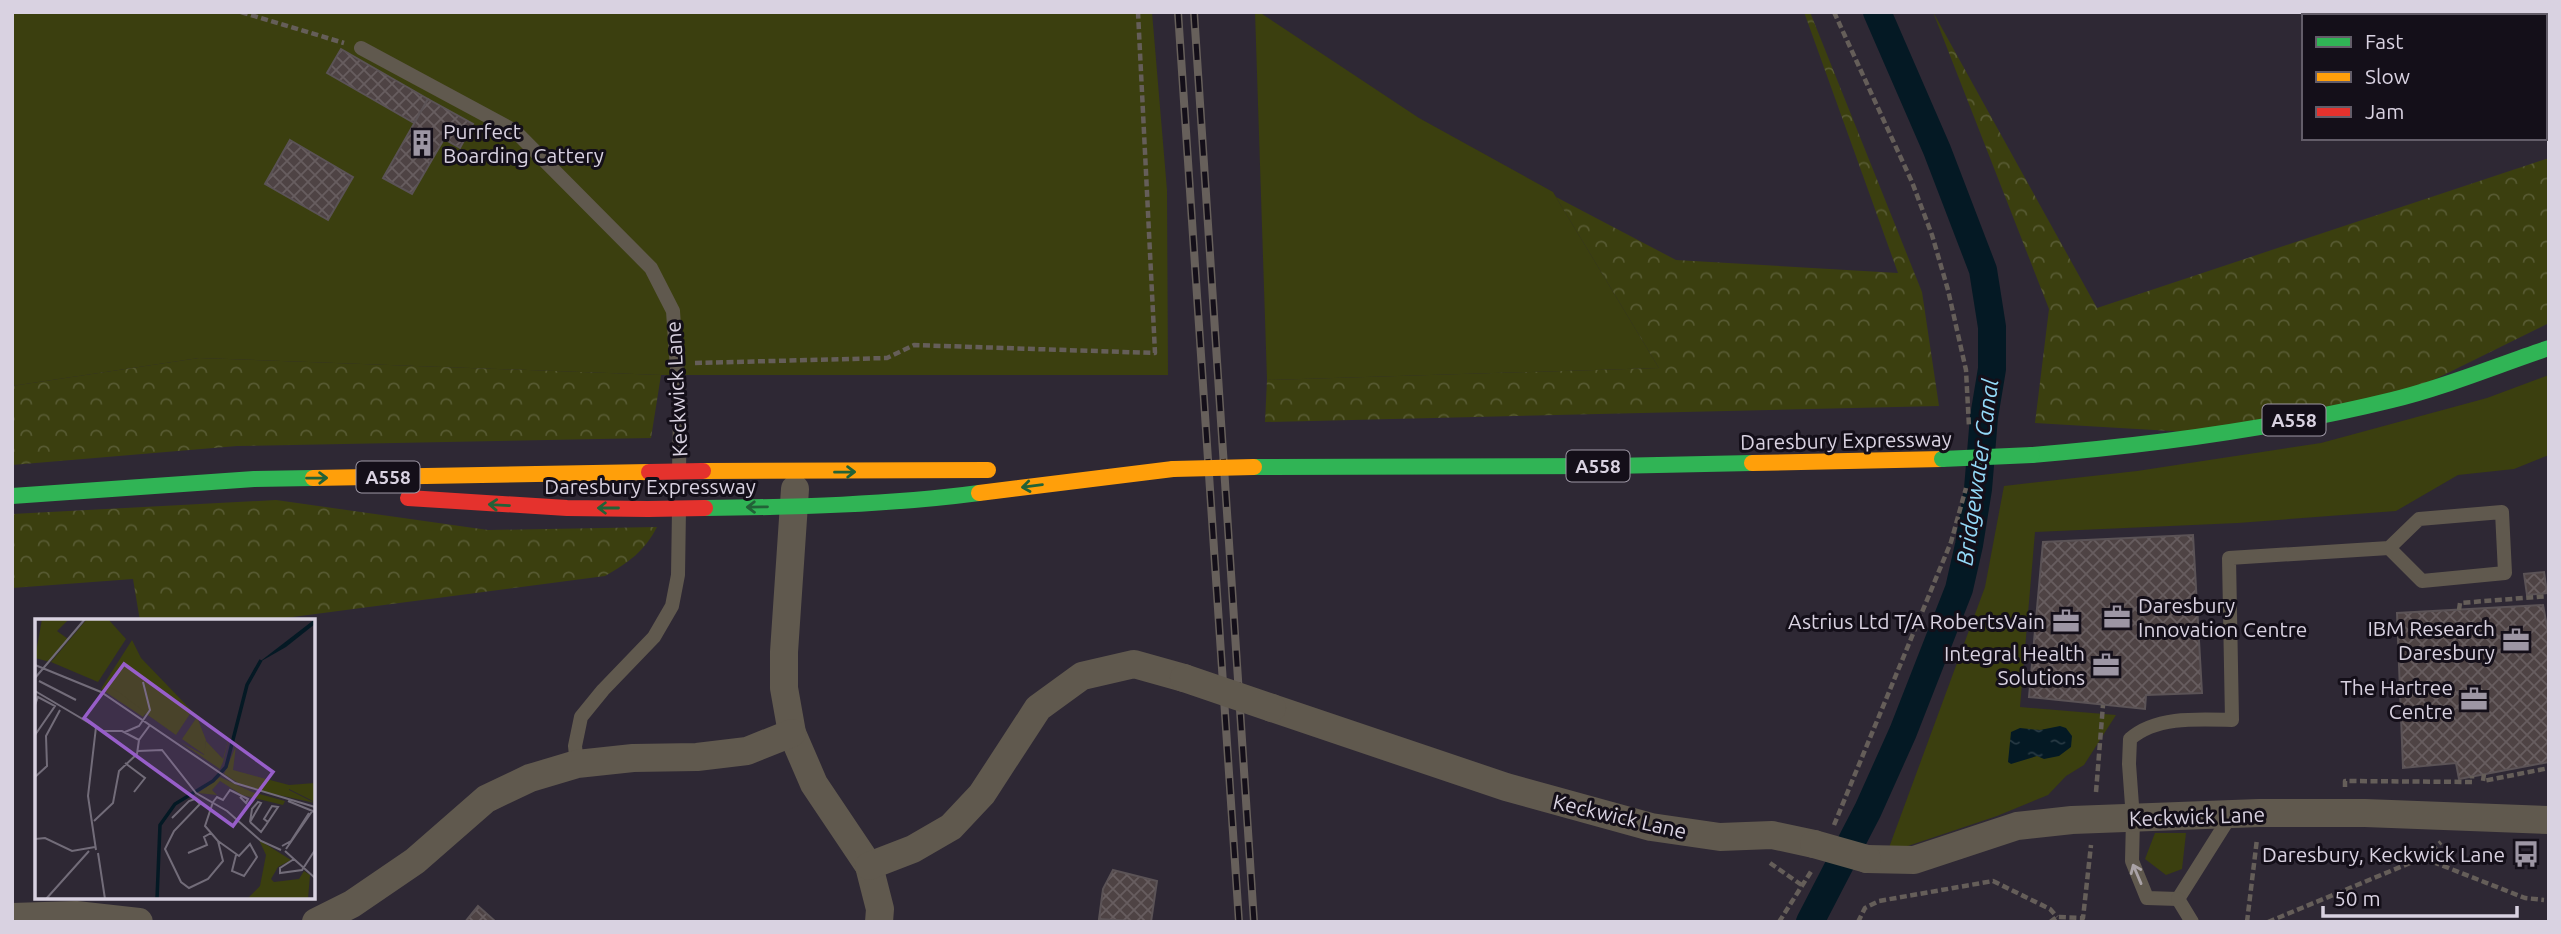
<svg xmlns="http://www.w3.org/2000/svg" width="2561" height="934" font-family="Ubuntu,sans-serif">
<defs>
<pattern id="forest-crowns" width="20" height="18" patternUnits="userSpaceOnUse" patternTransform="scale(1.75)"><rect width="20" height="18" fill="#3b3f0f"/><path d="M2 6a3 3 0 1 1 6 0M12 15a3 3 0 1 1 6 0" fill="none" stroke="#575a32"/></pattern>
<pattern id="water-ripples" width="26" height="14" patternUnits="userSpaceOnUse" patternTransform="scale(1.75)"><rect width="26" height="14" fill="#041924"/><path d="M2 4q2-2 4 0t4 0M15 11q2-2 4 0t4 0" fill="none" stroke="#283a44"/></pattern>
<pattern id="building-cross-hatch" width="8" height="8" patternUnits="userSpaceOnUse" patternTransform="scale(1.75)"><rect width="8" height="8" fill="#4e4344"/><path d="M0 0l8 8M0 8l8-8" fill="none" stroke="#675d5f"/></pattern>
</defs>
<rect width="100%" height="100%" fill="#2e2834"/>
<g fill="#3b3f0f">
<path d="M12 12H1152L1167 190 1168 375H661L199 358 12 386Z"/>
<path d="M1255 12H1259L1419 118 1553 192 1659 368 1267 380Z"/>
<path d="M2549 375V455L2514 469 2458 475 2396 511 2238 523 2035 532 2020 707 2116 715 2084 765 2066 776 2048 795 1997 816 1887 853 1985 587 2004 486 2137 471 2321 443 2487 398Z"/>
<path d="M2155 833H2186L2182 869 2166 875 2145 859Z"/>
</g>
<g fill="url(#forest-crowns)">
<path d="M1804 12H1810L1922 292 1939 406 1265 422 1267 380 1659 368 1556 197 1676 260 1898 273Z"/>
<path d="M1933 12 2097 308 2549 158V323L2393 400 2222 434 2035 423 2049 309Z"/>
<path d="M199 358 661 375 651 438 237 446 12 465V386Z"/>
<path d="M276 500 488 530 657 527C644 552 629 562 605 576L262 621H140L133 579 12 588V514Z"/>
</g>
<path fill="url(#water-ripples)" d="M2060 726 2066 728 2072 736 2071 747 2059 756 2044 759 2037 756 2011 764 2008 762 2011 732 2020 728 2040 730Z"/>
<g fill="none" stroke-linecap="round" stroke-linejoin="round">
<path stroke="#041924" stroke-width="28" d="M1810 922 1868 810 1903 732 1959 589 1969 545 1978 489 1984 417 1992 369V327L1983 270 1937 150 1877 12"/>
</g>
<g fill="url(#building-cross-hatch)" stroke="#5b5356" stroke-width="2">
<path d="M341 49 428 99 414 123 327 73Z"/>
<path d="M428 99 473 124 460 148 444 139 412 194 383 178Z"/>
<path d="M290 140 353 177 328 220 265 184Z"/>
<path d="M2193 535 2202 693 2146 695 2145 709 2029 697 2043 542Z"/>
<path d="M2544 572 2547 593 2527 595 2524 574Z"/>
<path d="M2543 605 2549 637V762L2459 779 2456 763 2403 768 2397 613Z"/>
<path d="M1113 870 1157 881 1151 922 1099 919 1103 889Z"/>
<path d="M478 906 496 922H465Z"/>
</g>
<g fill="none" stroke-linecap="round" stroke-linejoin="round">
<g stroke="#655e59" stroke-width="4.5" stroke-dasharray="7 3.5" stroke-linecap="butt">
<path d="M241 12 344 43"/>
<path d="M1834 12 1912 182 1932 235 1948 290 1966 370 1969 427"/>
<path d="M695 363 887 358 914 345 1155 353 1138 12"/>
<path d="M2459 610 2460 603 2549 596"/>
<path d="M2484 774 2483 781 2549 768"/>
<path d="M2345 787V781L2472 782V776"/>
<path d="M2096 792 2103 705"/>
<path d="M1834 825 1951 542 1966 488"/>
<path d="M2423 858 2525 898 2544 900"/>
<path d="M1770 863 1803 886"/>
<path d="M1779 922 1812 870"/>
<path d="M1858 922 1865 908 1879 901 1993 881 2050 909 2057 917"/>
<path d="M2050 922 2057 917 2083 918 2091 845"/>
<path d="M2247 922 2257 839"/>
<path d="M2268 922 2422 858 2441 842"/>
</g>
<g stroke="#60594e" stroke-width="14">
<path d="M361 48 515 131 651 268 673 311 680 413 679 471"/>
<path d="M577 764 575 746 581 717 603 690 654 637 672 606 678 575 679 509"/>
<path d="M2178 899 2147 898 2132 861 2133 819 2129 764 2130 739C2156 716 2199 719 2232 720L2229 558 2389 548 2419 519 2502 512 2505 573 2422 581 2389 548"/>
<path d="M2178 899 2231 815"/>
<path d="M2178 899 2192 922"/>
</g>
<g stroke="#60594e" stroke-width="28">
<path d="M795 489 784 652V688L792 733 814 784 869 866 880 909 879 922"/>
<path d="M1272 708 1506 787 1651 827 1720 837 1772 835 1814 844"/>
<path d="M1867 859 1914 860 2017 826 2072 820 2259 813H2365L2549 820"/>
<path d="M869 866 913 849 951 827 982 794 1038 708 1082 676 1134 664 1184 678"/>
<path d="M12 917 76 915 139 922"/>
<path d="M316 922 352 904 415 861 486 799 530 778 577 764 633 758 697 757 747 751 792 733"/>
</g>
<g stroke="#30b455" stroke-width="16">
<path d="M2032 455C2153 445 2274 429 2392 400 2443 388 2498 365 2549 348"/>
<path d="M1254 467 1611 466 1752 463"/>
<path d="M12 496 254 479 313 478"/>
<path d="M705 508C796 507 888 505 979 493"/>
</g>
<g stroke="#ff9f0a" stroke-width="16">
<path d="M1752 463 1942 459"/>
<path d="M703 471 988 470"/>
<path d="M313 478 649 472"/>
<path d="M979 493 1173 469"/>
</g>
<path stroke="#e5322d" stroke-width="16" d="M408 498 567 508 648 509"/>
<defs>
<g id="rail">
<path d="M1178 12 1239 922"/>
<path d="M1194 12 1254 922"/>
</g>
</defs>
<use href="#rail" stroke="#67605b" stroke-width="8"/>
<use href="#rail" stroke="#140f19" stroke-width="5" stroke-dasharray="16" stroke-linecap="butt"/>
<g stroke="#60594e" stroke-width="28">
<path d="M1184 678 1272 708"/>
<path d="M1814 844 1867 859"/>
</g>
<path stroke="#30b455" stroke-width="16" d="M1942 459 2032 455"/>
<path stroke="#ff9f0a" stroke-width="16" d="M1173 469 1254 467"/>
<g stroke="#e5322d" stroke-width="16">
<path d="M649 472 703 471"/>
<path d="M648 509 705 508"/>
</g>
</g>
<defs><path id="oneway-shaft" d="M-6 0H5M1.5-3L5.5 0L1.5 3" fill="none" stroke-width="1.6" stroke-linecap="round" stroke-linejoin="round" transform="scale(1.75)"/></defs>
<g stroke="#226237">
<use href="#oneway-shaft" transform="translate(845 472) rotate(-1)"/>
<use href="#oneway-shaft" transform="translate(317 478) rotate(-1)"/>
<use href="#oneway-shaft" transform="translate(1032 486) rotate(173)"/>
<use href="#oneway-shaft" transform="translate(499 505) rotate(-177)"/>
<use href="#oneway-shaft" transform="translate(757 507) rotate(179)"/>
<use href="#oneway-shaft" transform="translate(608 508) rotate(-180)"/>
</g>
<use stroke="#a9a2a6" href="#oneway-shaft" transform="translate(2137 874) rotate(-113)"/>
<defs>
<symbol id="building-bare" viewBox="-9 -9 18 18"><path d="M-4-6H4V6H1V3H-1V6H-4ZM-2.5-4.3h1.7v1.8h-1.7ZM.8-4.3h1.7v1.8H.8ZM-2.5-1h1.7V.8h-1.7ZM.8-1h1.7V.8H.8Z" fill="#9d96a4" stroke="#140f19" stroke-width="2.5" paint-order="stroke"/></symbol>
<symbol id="office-bare" viewBox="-9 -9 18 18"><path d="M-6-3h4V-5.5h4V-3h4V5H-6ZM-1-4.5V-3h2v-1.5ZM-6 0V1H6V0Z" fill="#9d96a4" stroke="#140f19" stroke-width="2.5" paint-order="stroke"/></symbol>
<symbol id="bus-bare" viewBox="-9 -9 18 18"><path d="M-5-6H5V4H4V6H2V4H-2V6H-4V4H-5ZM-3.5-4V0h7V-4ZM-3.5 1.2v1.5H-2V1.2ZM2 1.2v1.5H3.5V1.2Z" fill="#9d96a4" stroke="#140f19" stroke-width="2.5" paint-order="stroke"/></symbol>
</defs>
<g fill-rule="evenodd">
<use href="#building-bare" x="403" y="124" width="38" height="38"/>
<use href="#office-bare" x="2098" y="598" width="38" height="38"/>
<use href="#office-bare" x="2047" y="602" width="38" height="38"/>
<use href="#office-bare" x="2497" y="621" width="38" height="38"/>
<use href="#office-bare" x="2087" y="646" width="38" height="38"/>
<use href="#office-bare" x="2455" y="680" width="38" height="38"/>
<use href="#bus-bare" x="2507" y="835" width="38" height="38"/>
</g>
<g text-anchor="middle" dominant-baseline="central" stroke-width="6" stroke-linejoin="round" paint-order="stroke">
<g fill="#140f19" stroke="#9e98a5" stroke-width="2">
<rect x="2262.5" y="404.5" width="63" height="31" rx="5"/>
<rect x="1566.5" y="450.5" width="63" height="31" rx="5"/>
<rect x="356.5" y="461.5" width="63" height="31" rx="5"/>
</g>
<g font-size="19" font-weight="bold" fill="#d9d2e1">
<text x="2294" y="420">A558</text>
<text x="1598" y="466">A558</text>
<text x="388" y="477">A558</text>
</g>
<g font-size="21" fill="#d9d2e1" stroke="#140f19" text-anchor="end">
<text x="443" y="131" text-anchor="start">Purrfect<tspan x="443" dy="24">Boarding Cattery</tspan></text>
<text x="2138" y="605" text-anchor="start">Daresbury<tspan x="2138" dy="24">Innovation Centre</tspan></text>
<text x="2045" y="621">Astrius Ltd T/A RobertsVain</text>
<text x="2495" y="628">IBM Research<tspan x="2495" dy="24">Daresbury</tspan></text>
<text x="2085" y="653">Integral Health<tspan x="2085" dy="24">Solutions</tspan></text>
<text x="2453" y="687">The Hartree<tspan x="2453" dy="24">Centre</tspan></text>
<text x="2505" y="854">Daresbury, Keckwick Lane</text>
</g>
<g font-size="21" fill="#d9d2e1" stroke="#140f19">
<text transform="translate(676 389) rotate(-93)">Keckwick Lane</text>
<text transform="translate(1846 440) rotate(-1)">Daresbury Expressway</text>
<text x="650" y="486">Daresbury Expressway</text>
<text transform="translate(1620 816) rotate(13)">Keckwick Lane</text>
<text transform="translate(2197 816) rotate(-2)">Keckwick Lane</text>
</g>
<g font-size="23" font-style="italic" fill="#94daf9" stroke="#140f19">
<text transform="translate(1977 472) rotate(-82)">Bridgewater Canal</text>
</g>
</g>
<g transform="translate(35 619)">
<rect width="280" height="280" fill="#2e2834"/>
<path d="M7 0H34L22 12 33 20 15 43 0 39ZM52 0H73L91 20 63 63 16 43ZM97 21 106 39 157 92 141 116 69 65ZM162 98 171 121 170 136 147 120ZM185 158 217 173 250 182 248 186 207 176 185 162 177 171 182 176 163 174ZM280 164V183L254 170V166Z" fill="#3b3f0f"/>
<path d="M69 65 85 74 111 94 108 98 66 70ZM196 111 188 143 185 150 145 123 169 136 171 122 188 140ZM201 127 198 151 254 166V171L280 184 211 169 189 155ZM224 221 256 241 243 248 236 260 239 263 264 260 269 252 275 256 273 280H212L225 267 231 236Z" fill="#3b3f0f"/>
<path d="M280 0V5L251 28 223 44Z" fill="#041924"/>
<path fill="none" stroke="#041924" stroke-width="3.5" d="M122 280 125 206 140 185 178 162 191 148 212 66 226 41"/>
<path fill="none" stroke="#726c79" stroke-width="2" d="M0 46 66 73 200 164 280 188M0 59 50 0M4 62 41 81M0 72 68 112H87L104 121M0 86 3 78 20 87 0 116M90 113 104 107 115 91 108 63M103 132 127 131 161 174 192 192 226 222 246 231M90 144 110 159 99 173M0 158 12 147 11 117 25 91M253 182 280 193M178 183 182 178 188 181 195 171 213 180 211 184 205 178M223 183 226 184 215 203 217 190ZM137 199 154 182 160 180 165 185 139 212 130 230 146 263 154 269 173 260 188 242 183 222 170 207 178 183M59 202 78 184 84 152 102 135 104 121 115 106M215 203 226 213 231 206 243 188 237 187 229 200 233 203M0 220 10 219 37 232 60 228M183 222 204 237 215 225 222 238 209 257 197 252 201 236M247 227 256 222 274 194M251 230 278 191M61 231 53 177 61 108M250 232 280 259M63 234 70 280M153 234 172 226 169 218 176 214M259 240 245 249V254L267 251 280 231M11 280 54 232"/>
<path fill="#975ec9" fill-opacity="0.15" stroke="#975ec9" stroke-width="3.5" d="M89 45 238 153 198 207 49 99Z"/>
<rect width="280" height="280" fill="none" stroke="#d9d2e1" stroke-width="3.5"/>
</g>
<rect width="2561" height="934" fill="none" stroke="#d9d2e1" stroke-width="28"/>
<rect x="2302" y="14" width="245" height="126" fill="#140f19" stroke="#635d69" stroke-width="2"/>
<rect x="2316" y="37" width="35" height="10" fill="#30b455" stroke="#635d69" stroke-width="2"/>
<text x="2365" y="49" font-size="21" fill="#d9d2e1">Fast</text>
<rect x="2316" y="72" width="35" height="10" fill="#ff9f0a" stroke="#635d69" stroke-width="2"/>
<text x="2365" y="84" font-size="21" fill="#d9d2e1">Slow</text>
<rect x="2316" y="107" width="35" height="10" fill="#e5322d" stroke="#635d69" stroke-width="2"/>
<text x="2365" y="119" font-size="21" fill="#d9d2e1">Jam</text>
<path d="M2323 906v10h194v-10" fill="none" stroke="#d9d2e1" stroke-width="3.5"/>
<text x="2334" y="906" font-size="21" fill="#d9d2e1" stroke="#140f19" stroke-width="5" paint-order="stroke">50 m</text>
</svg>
